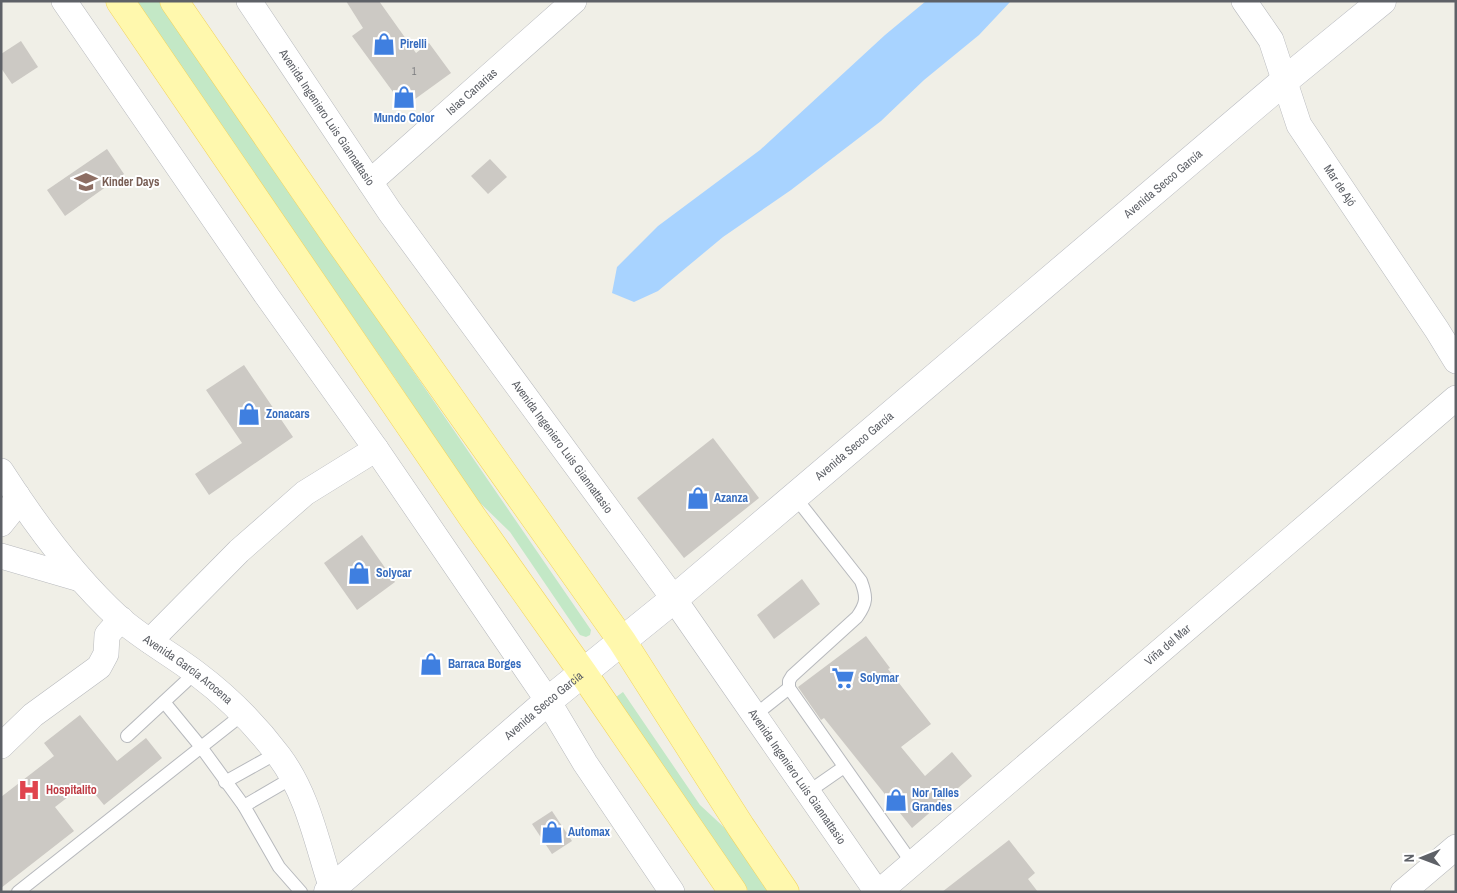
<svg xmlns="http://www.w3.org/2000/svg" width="1457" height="893" font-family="'Archivo Narrow',sans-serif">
<rect width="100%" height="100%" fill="#f0efe7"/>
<g fill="#c3e8c6">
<path d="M135 1H159L591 630 590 635 586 637 580 635 510 532 474 497 395 378Z"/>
<path d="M623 692 700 805 727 830 770 892H749L616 697Z"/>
</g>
<path fill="#a8d3ff" d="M926 1H1011L979 35 924 80 881 121 791 190 723 237 658 291 634 302 612 293 617 267 658 226 760 150 885 35Z"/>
<g fill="#ccc9c4">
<path d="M346 1H379L416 53 429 43 451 73 404 107 352 36 363 28Z"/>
<path d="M21 41 38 67 12 84 1 68V54Z"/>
<path d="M107 149 124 174 65 216 47 190Z"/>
<path d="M490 159 507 177 488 194 471 176Z"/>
<path d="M244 365 293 437 209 495 195 474 242 443 206 390Z"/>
<path d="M713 438 759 498 684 558 637 498Z"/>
<path d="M362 535 395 582 357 610 324 563Z"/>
<path d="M802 579 820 604 774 639 757 615Z"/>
<path d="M866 636 890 668 888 669 931 724 901 747 925 776 952 752 972 776 912 828 824 718 821 720 798 687Z"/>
<path d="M80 715 117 761 146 738 162 758 104 805 86 783 55 807 74 831 1 888V797L54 756 44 743Z"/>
<path d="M552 811 572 841 552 854 532 824Z"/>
<path d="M1009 840 1035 873 1028 879 1038 892H942Z"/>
</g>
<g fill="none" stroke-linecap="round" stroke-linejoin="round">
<defs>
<g id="lane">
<path d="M795 497 861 581C867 597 867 603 857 617L792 676 789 681V688L912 863"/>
<path d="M164 702 201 747 244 806 279 867 301 892"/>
<path d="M755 715 789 688"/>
<path d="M127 736 195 673"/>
<path d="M225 782 277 753"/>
<path d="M808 792 844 767"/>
<path d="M244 806 292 778"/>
<path d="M18 892 243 714"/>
</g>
<g id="street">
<path d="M64 1 267 296 376 449 548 701 585 763 672 892"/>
<path id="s1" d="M249 1 390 212 674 599 877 892"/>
<path id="s2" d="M1244 1 1271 40 1299 125 1437 330 1456 361"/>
<path id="s3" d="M370 182 574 1"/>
<path id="s4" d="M1 471C35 524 73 576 119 618 143 639 171 654 196 673 228 697 255 724 279 756 309 796 317 845 333 892"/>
<path d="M1 524 9 514 17 495"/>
<path d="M1 556 80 579"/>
<path d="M150 641 239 551 305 493 376 449"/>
<path d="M1 746 33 715 99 667 106 654 107 635 121 619"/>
<path id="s5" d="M879 892 1456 398"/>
<path d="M1403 892 1456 847"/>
</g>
<g id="secondary">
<path id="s6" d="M328 892 548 701 674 599 1283 82 1382 1"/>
</g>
<g id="primary">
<path d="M120 1 473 518 583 673 733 892"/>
<path d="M174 1 342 245 622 641 741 827 785 892"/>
</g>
</defs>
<use href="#lane" stroke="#b7b9bd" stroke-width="14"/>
<use href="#street" stroke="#b7b9bd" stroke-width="26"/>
<use href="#secondary" stroke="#b8bac0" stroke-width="29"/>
<use href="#primary" stroke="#f3d45d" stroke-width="29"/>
<use href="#lane" stroke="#fff" stroke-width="12"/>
<use href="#street" stroke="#fff" stroke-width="25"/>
<use href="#secondary" stroke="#fff" stroke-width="28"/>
<use href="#primary" stroke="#fff8ad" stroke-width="28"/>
</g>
<defs>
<symbol id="shop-bare" viewBox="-9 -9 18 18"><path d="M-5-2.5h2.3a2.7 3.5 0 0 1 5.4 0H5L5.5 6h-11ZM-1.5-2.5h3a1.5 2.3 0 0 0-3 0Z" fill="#3f7fe0" stroke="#fff" stroke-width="2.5" paint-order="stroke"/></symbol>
<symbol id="school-bare" viewBox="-9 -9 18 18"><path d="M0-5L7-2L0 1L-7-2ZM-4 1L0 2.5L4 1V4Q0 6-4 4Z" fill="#8d6e63" stroke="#fff" stroke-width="2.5" paint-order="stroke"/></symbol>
<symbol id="supermarket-bare" viewBox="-9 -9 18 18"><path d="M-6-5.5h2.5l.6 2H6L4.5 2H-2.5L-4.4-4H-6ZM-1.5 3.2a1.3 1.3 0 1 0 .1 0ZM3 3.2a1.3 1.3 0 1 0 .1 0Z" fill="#3f7fe0" stroke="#fff" stroke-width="2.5" paint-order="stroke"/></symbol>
<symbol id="hospital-bare" viewBox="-9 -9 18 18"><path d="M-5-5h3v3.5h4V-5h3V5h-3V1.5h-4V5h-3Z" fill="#e0444e" stroke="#fff" stroke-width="2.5" paint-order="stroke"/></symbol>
</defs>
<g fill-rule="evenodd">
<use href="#shop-bare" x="368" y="28" width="32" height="32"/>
<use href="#shop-bare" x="388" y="81" width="32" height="32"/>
<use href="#school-bare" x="70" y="166" width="32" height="32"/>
<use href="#shop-bare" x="233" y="398" width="32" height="32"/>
<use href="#shop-bare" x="682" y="482" width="32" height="32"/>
<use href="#shop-bare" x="343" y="557" width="32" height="32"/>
<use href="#shop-bare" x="415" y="648" width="32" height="32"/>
<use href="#supermarket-bare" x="827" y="662" width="32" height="32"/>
<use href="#hospital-bare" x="13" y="774" width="32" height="32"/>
<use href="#shop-bare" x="880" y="784" width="32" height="32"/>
<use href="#shop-bare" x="536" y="816" width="32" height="32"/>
</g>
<g text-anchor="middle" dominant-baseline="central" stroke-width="4" stroke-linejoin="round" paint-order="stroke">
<g font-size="10" fill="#7a7b7e">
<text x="414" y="71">1</text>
</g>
<g font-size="12" font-weight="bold" fill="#366cbe" stroke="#fff" text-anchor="start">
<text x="400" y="44">Pirelli</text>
<text x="404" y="118" text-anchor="middle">Mundo Color</text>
<text x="266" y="414">Zonacars</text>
<text x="714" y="498">Azanza</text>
<text x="376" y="573">Solycar</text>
<text x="448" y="664">Barraca Borges</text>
<text x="860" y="678">Solymar</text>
<text x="912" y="793">Nor Talles<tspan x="912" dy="14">Grandes</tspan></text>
<text x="568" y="832">Automax</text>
</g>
<g font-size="12" fill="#5e6167" stroke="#fff">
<text stroke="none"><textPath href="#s3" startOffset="136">Islas Canarias</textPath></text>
<text stroke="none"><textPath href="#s1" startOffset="140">Avenida Ingeniero Luis Giannattasio</textPath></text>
<text stroke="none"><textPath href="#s6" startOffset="1095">Avenida Secco García</textPath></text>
<text stroke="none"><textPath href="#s2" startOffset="210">Mar de Ajó</textPath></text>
<text stroke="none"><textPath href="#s6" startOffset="690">Avenida Secco García</textPath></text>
<text stroke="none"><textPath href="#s1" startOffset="545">Avenida Ingeniero Luis Giannattasio</textPath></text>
<text stroke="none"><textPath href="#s5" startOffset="380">Viña del Mar</textPath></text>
<text stroke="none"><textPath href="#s4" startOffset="275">Avenida García Arocena</textPath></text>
<text stroke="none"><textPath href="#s6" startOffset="285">Avenida Secco García</textPath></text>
<text stroke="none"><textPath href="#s1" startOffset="950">Avenida Ingeniero Luis Giannattasio</textPath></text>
</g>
<g font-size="12" font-weight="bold" fill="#785e54" stroke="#fff" text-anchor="start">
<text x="102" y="182">Kinder Days</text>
</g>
<g font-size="12" font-weight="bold" fill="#be3a42" stroke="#fff" text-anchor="start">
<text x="46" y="790">Hospitalito</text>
</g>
</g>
<rect width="1457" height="893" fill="none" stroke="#5e6167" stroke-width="5"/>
<g transform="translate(1422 858) rotate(269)" stroke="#ffffff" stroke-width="4" paint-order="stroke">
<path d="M0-4L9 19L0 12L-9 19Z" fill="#5e6167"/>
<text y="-8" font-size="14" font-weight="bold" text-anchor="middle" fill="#5e6167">N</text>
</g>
</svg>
